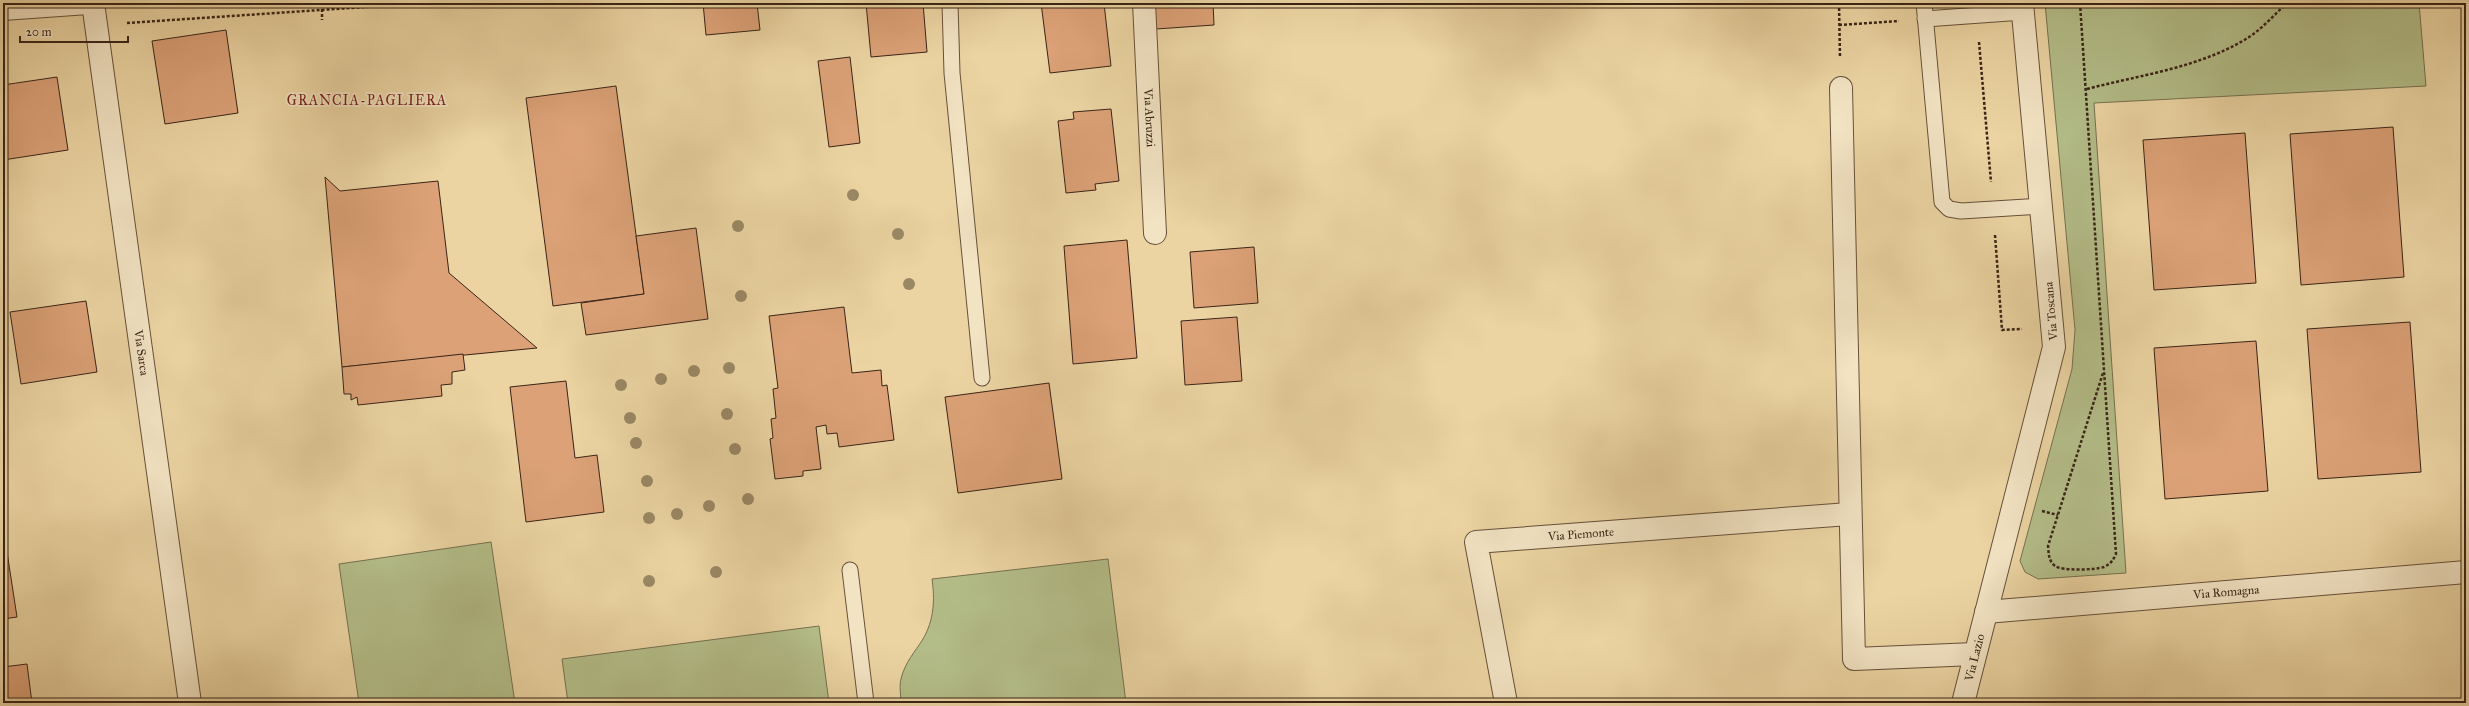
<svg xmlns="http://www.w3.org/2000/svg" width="2469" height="706" font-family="'IM FELL Great Primer',serif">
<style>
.green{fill:#b3bd88;stroke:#767050}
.building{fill:#dca177;stroke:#392417}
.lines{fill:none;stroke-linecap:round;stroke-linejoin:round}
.lane-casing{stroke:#66503a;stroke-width:17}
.street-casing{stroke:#66503a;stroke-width:24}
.path{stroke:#392417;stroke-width:2.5;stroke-dasharray:3 2;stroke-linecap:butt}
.lane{stroke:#f2e3c3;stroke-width:15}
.street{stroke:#f2e3c3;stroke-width:22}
.tree{fill:#9a8865}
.labels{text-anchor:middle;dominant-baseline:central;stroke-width:3.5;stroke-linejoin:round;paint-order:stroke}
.street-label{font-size:12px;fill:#392417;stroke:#f2e3c3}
.quarter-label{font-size:14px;letter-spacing:1px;fill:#7a1f14;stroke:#f2e3c3}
</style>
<rect width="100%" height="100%" fill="#ebd4a2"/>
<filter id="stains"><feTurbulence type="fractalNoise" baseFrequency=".005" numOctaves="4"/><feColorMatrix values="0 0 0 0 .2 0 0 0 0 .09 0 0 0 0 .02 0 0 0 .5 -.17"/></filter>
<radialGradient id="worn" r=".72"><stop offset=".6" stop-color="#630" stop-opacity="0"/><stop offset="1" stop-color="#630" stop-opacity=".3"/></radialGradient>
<g class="green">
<path d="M2045 3H2419L2426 86 2094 103 2126 573 2038 579 2025 572 2020 561 2072 369 2075 330Z"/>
<path d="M491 542 515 703H359L339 564Z"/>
<path d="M1108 559 1126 703H901C901 695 899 686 901 679 905 662 915 652 923 639 934 620 935 600 932 579Z"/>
<path d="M819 626 829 703H568L562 659Z"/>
</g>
<g class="building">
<path d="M703 3H757L760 30 706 35Z"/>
<path d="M866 3H923L927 52 871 57Z"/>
<path d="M1041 3H1104L1111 66 1050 73Z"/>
<path d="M1154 3H1213L1214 25 1156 29Z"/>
<path d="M226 30 238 113 165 124 152 41Z"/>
<path d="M850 57 860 143 829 147 818 61Z"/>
<path d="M57 77 68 150 3 160V85Z"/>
<path d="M616 86 644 294 553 306 526 98Z"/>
<path d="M1111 109 1119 181 1095 184 1096 190 1066 193 1058 121 1074 119 1073 112Z"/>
<path d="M2393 127 2404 277 2301 285 2290 134Z"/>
<path d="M2245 133 2256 283 2154 290 2143 140Z"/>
<path d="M325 177 340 191 438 181 449 273 537 348 342 367Z"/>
<path d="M696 228 708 319 586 335 581 303 644 294 636 236Z"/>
<path d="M1127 240 1137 358 1073 364 1064 246Z"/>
<path d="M1254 247 1258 303 1194 308 1190 252Z"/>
<path d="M86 301 97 372 21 384 10 312Z"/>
<path d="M844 307 852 373 881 370 882 386 887 385 894 440 839 447 837 433 827 434 826 425 816 427 821 469 803 471V476L775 479 770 439 773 438 771 419 776 418 773 389 778 388 769 316Z"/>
<path d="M1237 317 1242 381 1185 385 1181 321Z"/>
<path d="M2410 322 2421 472 2318 479 2307 329Z"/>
<path d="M2256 341 2268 491 2165 499 2154 348Z"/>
<path d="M463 354 465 370 452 372V384L441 385 442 396 358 405 357 397 351 400V394H344L342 367Z"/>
<path d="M566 381 575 458 597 455 604 512 526 522 510 387Z"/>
<path d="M1049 383 1062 479 958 493 945 397Z"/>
<path d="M3 526 17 617 3 619Z"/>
<path d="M27 664 32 703H3V667Z"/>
</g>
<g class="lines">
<defs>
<g id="lane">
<path d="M950 3 952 73 982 378"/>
<path d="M1924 3 1942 202 1949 209 1961 211 2042 206"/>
<path d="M1925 19 2023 12"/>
<path d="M850 570 866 703"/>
</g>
<g id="street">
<path id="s1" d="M93 3 190 703"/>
<path id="s2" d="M1144 3 1155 233"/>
<path d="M3 9 88 3"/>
<path d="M1841 88 1854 659 1975 654"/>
<path id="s3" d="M1986 612 2466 572"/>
<path id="s4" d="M1506 703 1476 542 1849 514"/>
<path id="s5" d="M1963 703 2054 347 2022 3"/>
</g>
</defs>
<use href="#lane" class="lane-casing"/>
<use href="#street" class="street-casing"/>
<g class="path">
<path d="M1839 3 1840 58"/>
<path d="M2080 3 2116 554C2113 560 2111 564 2104 567 2095 570 2062 571 2055 566 2048 560 2049 554 2048 546L2103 373"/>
<path d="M322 9V20"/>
<path d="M127 23 425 3"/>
<path d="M1839 25 1899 21"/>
<path d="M1979 42 1991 182"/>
<path d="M2087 89C2140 75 2198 68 2246 39 2261 30 2274 15 2287 3"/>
<path d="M1995 235 2002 330 2022 329"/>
<path d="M2042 511 2058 515"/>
</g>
<use href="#lane" class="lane"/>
<use href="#street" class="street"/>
</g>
<g class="tree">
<circle cx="853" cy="195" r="6"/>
<circle cx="738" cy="226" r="6"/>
<circle cx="898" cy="234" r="6"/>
<circle cx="909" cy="284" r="6"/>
<circle cx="741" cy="296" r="6"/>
<circle cx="729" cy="368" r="6"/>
<circle cx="694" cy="371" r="6"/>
<circle cx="661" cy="379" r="6"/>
<circle cx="621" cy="385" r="6"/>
<circle cx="727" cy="414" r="6"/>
<circle cx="630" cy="418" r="6"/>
<circle cx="636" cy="443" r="6"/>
<circle cx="735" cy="449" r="6"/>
<circle cx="647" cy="481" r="6"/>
<circle cx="748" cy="499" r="6"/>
<circle cx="709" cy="506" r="6"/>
<circle cx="677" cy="514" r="6"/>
<circle cx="649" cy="518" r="6"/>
<circle cx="716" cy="572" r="6"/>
<circle cx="649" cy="581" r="6"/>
</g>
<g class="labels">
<g class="street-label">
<text stroke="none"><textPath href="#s2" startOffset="115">Via Abruzzi</textPath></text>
<text transform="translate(2051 311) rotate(-95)">Via Toscana</text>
<text stroke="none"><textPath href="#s1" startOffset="353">Via Sarca</textPath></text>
<text stroke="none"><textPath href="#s4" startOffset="269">Via Piemonte</textPath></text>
<text stroke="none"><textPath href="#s3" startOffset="241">Via Romagna</textPath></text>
<text stroke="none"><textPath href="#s5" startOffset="47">Via Lazio</textPath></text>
</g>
<g class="quarter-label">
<text x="367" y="100">GRANCIA-PAGLIERA</text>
</g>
</g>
<rect width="2469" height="706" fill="none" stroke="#ebd4a2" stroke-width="16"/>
<rect x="4" y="4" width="2461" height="698" fill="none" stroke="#392417" stroke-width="2"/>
<rect x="8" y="8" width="2453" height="690" fill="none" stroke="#392417"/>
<path d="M20 36v6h108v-6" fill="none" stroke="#392417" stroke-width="2"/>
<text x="26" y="36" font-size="12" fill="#392417" stroke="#f2e3c3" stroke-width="3" paint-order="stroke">20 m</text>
<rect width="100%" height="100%" filter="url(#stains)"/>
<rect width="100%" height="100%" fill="url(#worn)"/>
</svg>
